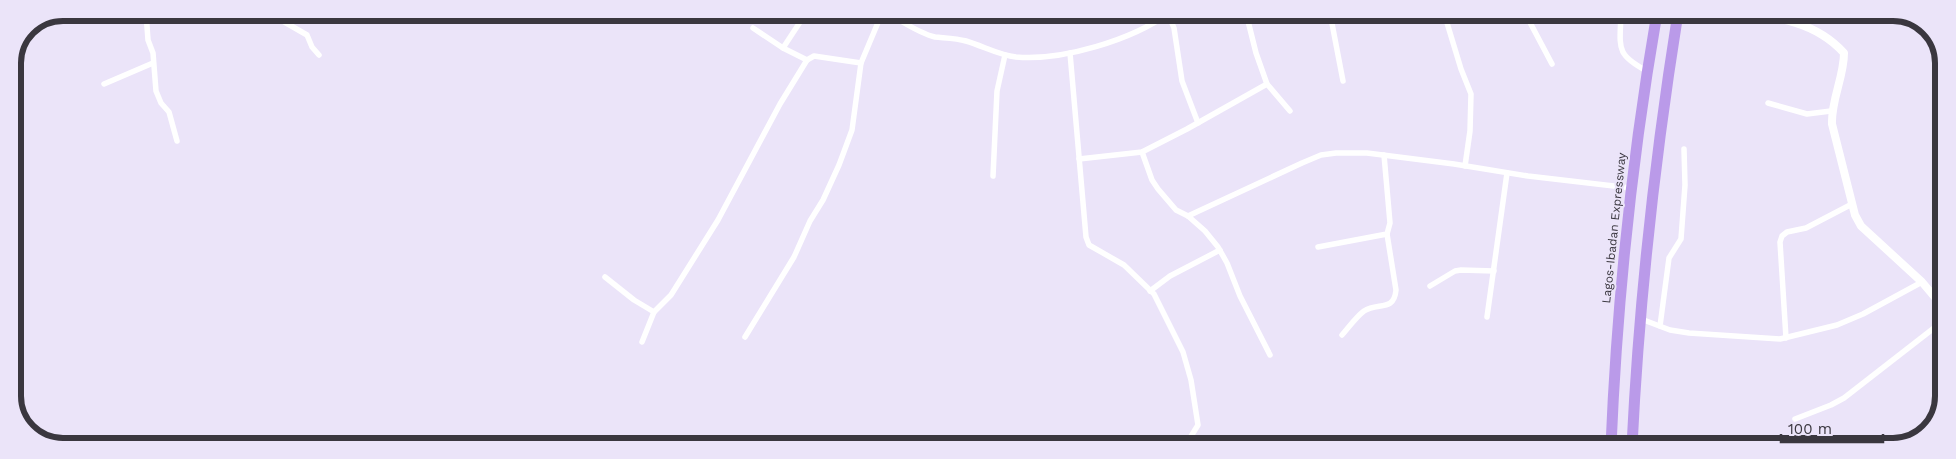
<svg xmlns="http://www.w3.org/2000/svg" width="1956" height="459" font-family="'Work Sans',sans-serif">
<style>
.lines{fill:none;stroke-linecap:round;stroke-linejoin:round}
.minor{stroke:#fff;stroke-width:5.5}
.tertiary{stroke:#fff;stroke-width:8}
.motorway{stroke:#ba9ae9;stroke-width:11}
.labels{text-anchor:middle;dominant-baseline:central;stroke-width:4;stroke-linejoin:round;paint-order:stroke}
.street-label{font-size:12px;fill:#3a373f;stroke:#ebe4f9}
.rim{fill:none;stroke:#3a373f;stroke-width:6}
</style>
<rect width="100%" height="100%" fill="#ebe4f9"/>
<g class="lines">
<g class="minor">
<path d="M146 13 148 40 153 53 156 91 161 103 169 112 177 141"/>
<path d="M274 13V16L307 35 312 47 319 55"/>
<path d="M887 13C902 21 918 33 935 37 945 38 956 38 966 41 983 46 999 55 1016 57 1062 61 1132 40 1169 13"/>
<path d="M1165 13 1171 21 1174 28 1182 81 1198 123"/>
<path d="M1246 13 1256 53 1267 84 1290 111"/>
<path d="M1330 13 1343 81"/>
<path d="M1444 13 1461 69 1471 94 1470 131 1465 166"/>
<path d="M1525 13 1552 64"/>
<path d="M1621 13C1620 48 1615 54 1647 71"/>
<path d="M753 28 783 48 807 60"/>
<path d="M783 48 806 13"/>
<path d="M1070 53 1086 237 1089 245 1124 265 1154 294 1183 352 1191 380 1198 425 1185 446"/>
<path d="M104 84 153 63"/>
<path d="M1768 103 1807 114 1831 111"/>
<path d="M1142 152 1152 180 1158 189 1176 210 1188 216 1205 231 1218 247 1227 263 1240 296 1270 355"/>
<path d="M1079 159 1142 152 1187 129 1267 84"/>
<path d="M993 176 997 91 1005 55"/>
<path d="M1188 216 1302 163 1321 155 1336 153H1367L1454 164 1528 176 1631 188"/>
<path d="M1318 247 1387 234 1390 223 1384 155"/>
<path d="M605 277 634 300 654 312"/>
<path d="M1430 286 1455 271 1461 270 1494 271"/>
<path d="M1150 291 1170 276 1220 250"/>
<path d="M1487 317 1507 173"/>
<path d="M1641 319 1670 330 1689 333 1780 339 1837 325 1863 314 1922 282"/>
<path d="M1660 326 1669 258 1681 239 1685 185 1684 149"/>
<path d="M1342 335C1349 327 1356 317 1364 311 1378 302 1394 312 1396 290L1387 234"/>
<path d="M745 337 794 257 810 221 823 200 839 165 852 130 861 63 882 13"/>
<path d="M1786 338 1780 242 1782 236 1787 232 1806 228 1852 204"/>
<path d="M642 342 654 312 671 295 718 220 780 104 807 60 814 56 861 63"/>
<path d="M1795 419 1831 405 1844 398 1943 321"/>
</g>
<path class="tertiary" d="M1739 13C1778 17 1816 22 1844 53 1844 77 1831 100 1832 124L1855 215 1861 226 1922 282 1943 307"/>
<g class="motorway">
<path d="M1611 446C1617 301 1632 157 1657 13"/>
<path d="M1632 446C1639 301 1655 157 1678 13"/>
</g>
</g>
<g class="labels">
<g class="street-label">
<text transform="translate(1614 228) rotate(-84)">Lagos-Ibadan Expressway</text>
</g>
</g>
<path d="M0 0H1956V459H0ZM63 21H1893A42 42 0 0 1 1935 63V396A42 42 0 0 1 1893 438H63A42 42 0 0 1 21 396V63A42 42 0 0 1 63 21Z" fill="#ebe4f9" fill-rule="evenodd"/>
<path class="rim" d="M63 21H1893A42 42 0 0 1 1935 63V396A42 42 0 0 1 1893 438H63A42 42 0 0 1 21 396V63A42 42 0 0 1 63 21Z"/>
<path d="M1781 434v8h102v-8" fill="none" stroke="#3a373f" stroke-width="2.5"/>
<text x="1788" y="434" font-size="15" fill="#3a373f" stroke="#ebe4f9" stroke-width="4" paint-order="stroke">100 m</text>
</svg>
